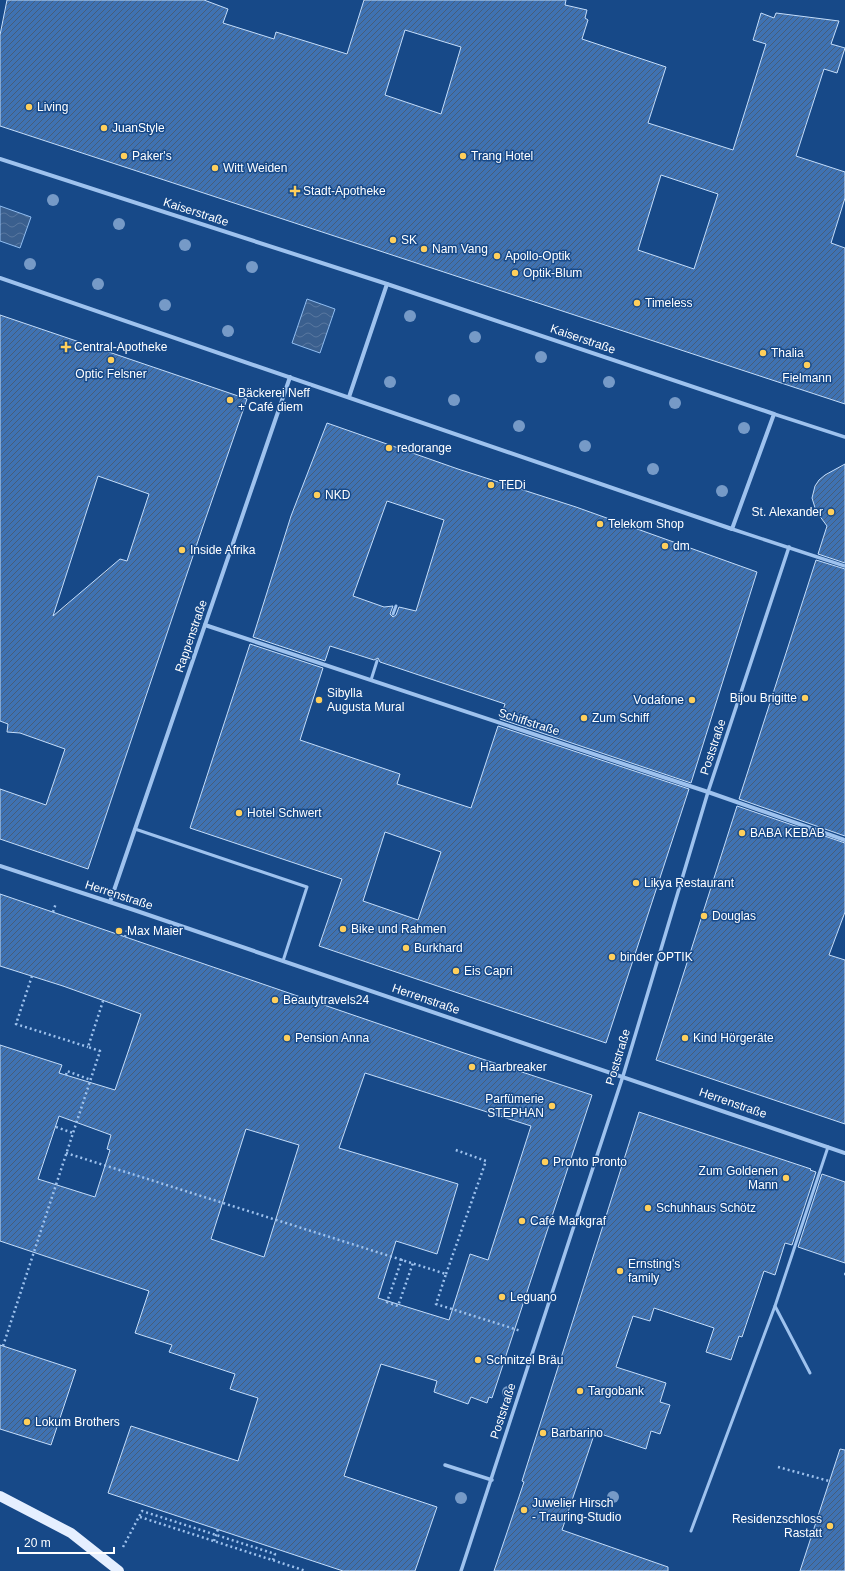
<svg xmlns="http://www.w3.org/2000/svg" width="845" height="1571" font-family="Arial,sans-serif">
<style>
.water{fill:url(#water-waves);stroke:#90bdf1}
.building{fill:url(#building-hatch);stroke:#c4ddfa;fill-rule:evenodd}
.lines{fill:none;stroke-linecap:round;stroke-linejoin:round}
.path{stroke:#9ec2ee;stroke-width:2.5;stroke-dasharray:2 3;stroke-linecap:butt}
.service{stroke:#9ec2ee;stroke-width:3}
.pedestrian{stroke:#9ec2ee;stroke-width:3.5}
.minor{stroke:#9ec2ee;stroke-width:4}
.primary{stroke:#e5efff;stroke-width:10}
.tree{fill:#769ac7}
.poi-dot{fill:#ffcf5b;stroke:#174988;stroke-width:1.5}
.labels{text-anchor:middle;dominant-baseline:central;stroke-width:3;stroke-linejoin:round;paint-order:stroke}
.poi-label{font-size:12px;fill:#fff;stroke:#174988;text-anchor:start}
.street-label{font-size:12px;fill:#fff;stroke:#174988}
</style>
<defs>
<pattern id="water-waves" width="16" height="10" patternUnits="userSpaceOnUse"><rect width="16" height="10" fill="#3a5f8e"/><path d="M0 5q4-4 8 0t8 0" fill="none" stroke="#58779f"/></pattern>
<pattern id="building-hatch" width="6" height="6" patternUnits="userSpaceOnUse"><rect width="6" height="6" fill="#3f72b2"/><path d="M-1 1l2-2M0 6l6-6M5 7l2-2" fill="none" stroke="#465d7a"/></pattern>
</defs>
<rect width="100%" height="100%" fill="#174988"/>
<g class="water">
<path d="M0 206 31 217 20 248 0 241Z"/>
<path d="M307 299 335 309 320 353 292 343Z"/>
</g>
<g class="building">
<path d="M7 0H204L228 9 223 23 274 39 276 32 347 54 364 0H566L565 5 587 10 585 18 588 20 582 39 666 67 648 123 733 150 766 44 753 40 761 13 774 18 776 13 839 21 831 44 845 48 837 73 824 69 796 156 845 172V198L831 243 845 248V404L0 126V35ZM405 30 461 47 441 114 385 95ZM661 175 718 194 694 269 638 250Z"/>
<path d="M0 315 247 399 202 529 88 869 0 839V789L46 805 65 749 20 733 7 732 8 724 0 721ZM98 476 149 494 127 561 120 559 53 616Z"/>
<path d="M327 423 458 469 576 507 757 572 691 783 500 719 505 704 395 667 380 662 378 658 374 660 330 646 325 661 253 637 291 516ZM387 501 444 520 416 611 399 607 396 615 393 617 390 614 393 606 384 607 353 596Z"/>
<path d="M845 464V563L818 554 827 526 816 511 812 498 815 486 819 480 825 475Z"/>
<path d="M816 560 845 569V836L739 799Z"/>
<path d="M250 644 323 668 300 740 400 774 397 784 471 808 498 726 689 789 606 1043 319 946 342 879 190 828ZM385 832 441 852 418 920 363 901Z"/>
<path d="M737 806 845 843V912L829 955 845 960V1124L656 1060Z"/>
<path d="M0 894 464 1053 592 1095 492 1398 489 1397 487 1403 471 1397 468 1404 434 1392 437 1381 381 1364 344 1476 437 1507 415 1571H343L108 1493 131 1426 238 1461 258 1398 230 1389 235 1374 169 1352 172 1345 135 1333 149 1291 0 1241V1045L62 1065 59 1073 115 1090 141 1014 63 986 0 966ZM365 1073 531 1126 488 1260 470 1254 449 1320 378 1298 396 1241 437 1254 458 1184 339 1148ZM59 1116 111 1135 107 1149 110 1150 95 1197 38 1179ZM246 1129 299 1145 264 1257 211 1239Z"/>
<path d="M639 1112 811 1169 810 1170 816 1172 792 1245 785 1243 775 1275 764 1271 742 1337 739 1336 731 1360 706 1352 714 1328 654 1308 650 1321 633 1316 616 1367 666 1383 660 1402 670 1405 660 1434 651 1431 646 1449 595 1432 562 1530 668 1567V1571H494L524 1482 522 1481Z"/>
<path d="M822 1174 845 1182V1263L798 1247Z"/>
<path d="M0 1345 76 1370 51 1445 0 1429Z"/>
<path d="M840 1449 845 1450V1571H800Z"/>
</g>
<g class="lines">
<g class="path">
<path d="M53 912 56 903"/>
<path d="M125 937 128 927"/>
<path d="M32 976 16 1024 88 1047"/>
<path d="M66 1075 67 1071 91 1080"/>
<path d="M56 1127 73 1133"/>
<path d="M66 1153 446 1274 436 1304 521 1331"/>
<path d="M402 1259 387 1302 398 1306 413 1263"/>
<path d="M446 1274 486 1161 453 1149"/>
<path d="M844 1274H845"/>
<path d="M3 1346 100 1051 88 1047 103 1001"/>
<path d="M778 1467 829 1481"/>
<path d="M140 1517 306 1571"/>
<path d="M214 1541 218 1529"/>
<path d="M123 1547 142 1511 275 1554 273 1560"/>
</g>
<g class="service">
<path d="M393 614 396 606"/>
<path d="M371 680 377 661"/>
<path d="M135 829 307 887 283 961"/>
<path d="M775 1306 810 1373"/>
<path d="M691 1531 775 1306 828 1147"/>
</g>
<g class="pedestrian">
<path d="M774 414 845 437"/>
<path d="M732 529 845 566"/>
<path d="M445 1465 492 1480"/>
<path d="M461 1571 623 1076 708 792 789 547"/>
</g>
<g class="minor">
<path d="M0 159 387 284 774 414 732 529 0 278"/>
<path d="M349 397 387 284"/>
<path d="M205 625 708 792 845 840"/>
<path d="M0 866 134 910 845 1153"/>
<path d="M110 902 290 377"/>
</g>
<path class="primary" d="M0 1496 71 1533 119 1571"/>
</g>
<g class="tree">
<circle cx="53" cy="200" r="6"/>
<circle cx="119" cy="224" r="6"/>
<circle cx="185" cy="245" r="6"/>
<circle cx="30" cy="264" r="6"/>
<circle cx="252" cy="267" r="6"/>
<circle cx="98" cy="284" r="6"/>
<circle cx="165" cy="305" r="6"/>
<circle cx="410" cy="316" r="6"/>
<circle cx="228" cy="331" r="6"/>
<circle cx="475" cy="337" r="6"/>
<circle cx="541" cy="357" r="6"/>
<circle cx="390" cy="382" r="6"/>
<circle cx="609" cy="382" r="6"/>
<circle cx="454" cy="400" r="6"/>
<circle cx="675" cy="403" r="6"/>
<circle cx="519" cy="426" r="6"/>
<circle cx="744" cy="428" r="6"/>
<circle cx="585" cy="446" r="6"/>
<circle cx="653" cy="469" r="6"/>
<circle cx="722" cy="491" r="6"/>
<circle cx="508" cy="1392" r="6"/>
<circle cx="613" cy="1497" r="6"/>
<circle cx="461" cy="1498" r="6"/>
</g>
<g class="poi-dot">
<circle cx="29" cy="107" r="4"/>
<circle cx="104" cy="128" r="4"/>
<circle cx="124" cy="156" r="4"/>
<circle cx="463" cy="156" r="4"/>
<circle cx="215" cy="168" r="4"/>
<path d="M293 185h4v4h4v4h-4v4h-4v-4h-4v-4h4z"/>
<circle cx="393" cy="240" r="4"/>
<circle cx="424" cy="249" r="4"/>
<circle cx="497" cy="256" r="4"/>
<circle cx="515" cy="273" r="4"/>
<circle cx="637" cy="303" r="4"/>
<path d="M64 341h4v4h4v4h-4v4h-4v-4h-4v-4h4z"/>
<circle cx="763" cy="353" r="4"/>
<circle cx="111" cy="360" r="4"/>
<circle cx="807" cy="365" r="4"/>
<circle cx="230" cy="400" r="4"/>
<circle cx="389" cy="448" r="4"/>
<circle cx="491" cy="485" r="4"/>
<circle cx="317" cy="495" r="4"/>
<circle cx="831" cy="512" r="4"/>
<circle cx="600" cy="524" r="4"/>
<circle cx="665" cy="546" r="4"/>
<circle cx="182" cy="550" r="4"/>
<circle cx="805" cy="698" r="4"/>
<circle cx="319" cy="700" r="4"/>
<circle cx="692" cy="700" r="4"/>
<circle cx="584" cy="718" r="4"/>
<circle cx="239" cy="813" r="4"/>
<circle cx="742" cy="833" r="4"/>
<circle cx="636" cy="883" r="4"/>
<circle cx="704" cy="916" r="4"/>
<circle cx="343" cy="929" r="4"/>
<circle cx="119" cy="931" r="4"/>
<circle cx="406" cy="948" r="4"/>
<circle cx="612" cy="957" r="4"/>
<circle cx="456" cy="971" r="4"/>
<circle cx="275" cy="1000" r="4"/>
<circle cx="287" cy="1038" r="4"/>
<circle cx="685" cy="1038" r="4"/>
<circle cx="472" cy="1067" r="4"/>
<circle cx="552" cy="1106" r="4"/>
<circle cx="545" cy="1162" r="4"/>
<circle cx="786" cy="1178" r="4"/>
<circle cx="648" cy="1208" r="4"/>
<circle cx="522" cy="1221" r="4"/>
<circle cx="620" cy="1271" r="4"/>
<circle cx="502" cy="1297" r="4"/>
<circle cx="478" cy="1360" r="4"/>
<circle cx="580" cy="1391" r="4"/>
<circle cx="27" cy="1422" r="4"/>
<circle cx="543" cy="1433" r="4"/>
<circle cx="524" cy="1510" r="4"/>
<circle cx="830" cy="1526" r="4"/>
</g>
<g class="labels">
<g class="poi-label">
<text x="37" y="107">Living</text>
<text x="112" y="128">JuanStyle</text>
<text x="132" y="156">Paker's</text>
<text x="471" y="156">Trang Hotel</text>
<text x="223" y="168">Witt Weiden</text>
<text x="303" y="191">Stadt-Apotheke</text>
<text x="401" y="240">SK</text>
<text x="432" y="249">Nam Vang</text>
<text x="505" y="256">Apollo-Optik</text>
<text x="523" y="273">Optik-Blum</text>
<text x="645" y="303">Timeless</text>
<text x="74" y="347">Central-Apotheke</text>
<text x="771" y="353">Thalia</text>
<text x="111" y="374" text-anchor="middle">Optic Felsner</text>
<text x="807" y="378" text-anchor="middle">Fielmann</text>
<text x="238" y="393">Bäckerei Neff<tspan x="238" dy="14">+ Café diem</tspan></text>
<text x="397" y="448">redorange</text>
<text x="499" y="485">TEDi</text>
<text x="325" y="495">NKD</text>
<text x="823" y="512" text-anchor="end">St. Alexander</text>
<text x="608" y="524">Telekom Shop</text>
<text x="673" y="546">dm</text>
<text x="190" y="550">Inside Afrika</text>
<text x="327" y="693">Sibylla<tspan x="327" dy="14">Augusta Mural</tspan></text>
<text x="797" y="698" text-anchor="end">Bijou Brigitte</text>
<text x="684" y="700" text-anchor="end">Vodafone</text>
<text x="592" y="718">Zum Schiff</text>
<text x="247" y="813">Hotel Schwert</text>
<text x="750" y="833">BABA KEBAB</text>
<text x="644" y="883">Likya Restaurant</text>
<text x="712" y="916">Douglas</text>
<text x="351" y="929">Bike und Rahmen</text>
<text x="127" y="931">Max Maier</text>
<text x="414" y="948">Burkhard</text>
<text x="620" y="957">binder OPTIK</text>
<text x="464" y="971">Eis Capri</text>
<text x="283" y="1000">Beautytravels24</text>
<text x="295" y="1038">Pension Anna</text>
<text x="693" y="1038">Kind Hörgeräte</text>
<text x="480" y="1067">Haarbreaker</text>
<text x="544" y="1099" text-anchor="end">Parfümerie<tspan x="544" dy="14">STEPHAN</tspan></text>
<text x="553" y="1162">Pronto Pronto</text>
<text x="778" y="1171" text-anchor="end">Zum Goldenen<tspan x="778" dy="14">Mann</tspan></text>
<text x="656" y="1208">Schuhhaus Schötz</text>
<text x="530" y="1221">Café Markgraf</text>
<text x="628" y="1264">Ernsting's<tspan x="628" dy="14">family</tspan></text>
<text x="510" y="1297">Leguano</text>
<text x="486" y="1360">Schnitzel Bräu</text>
<text x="588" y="1391">Targobank</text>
<text x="35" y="1422">Lokum Brothers</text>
<text x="551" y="1433">Barbarino</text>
<text x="532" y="1503">Juwelier Hirsch<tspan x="532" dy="14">- Trauring-Studio</tspan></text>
<text x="822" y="1519" text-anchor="end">Residenzschloss<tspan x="822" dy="14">Rastatt</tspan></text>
</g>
<g class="street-label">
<text transform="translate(196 212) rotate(18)">Kaiserstraße</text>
<text transform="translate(583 339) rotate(19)">Kaiserstraße</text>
<text transform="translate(191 636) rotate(-71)">Rappenstraße</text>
<text transform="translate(529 722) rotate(18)">Schiffstraße</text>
<text transform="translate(713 747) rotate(-72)">Poststraße</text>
<text transform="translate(119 895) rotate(18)">Herrenstraße</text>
<text transform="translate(426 999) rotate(19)">Herrenstraße</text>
<text transform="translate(618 1057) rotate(-73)">Poststraße</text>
<text transform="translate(733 1103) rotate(19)">Herrenstraße</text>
<text transform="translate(503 1411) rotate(-72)">Poststraße</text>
</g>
</g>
<path d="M18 1547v6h96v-6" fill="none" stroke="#ffffff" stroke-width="2"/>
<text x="24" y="1547" font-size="12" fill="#ffffff" stroke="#174988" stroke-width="3" paint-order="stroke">20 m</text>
</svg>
